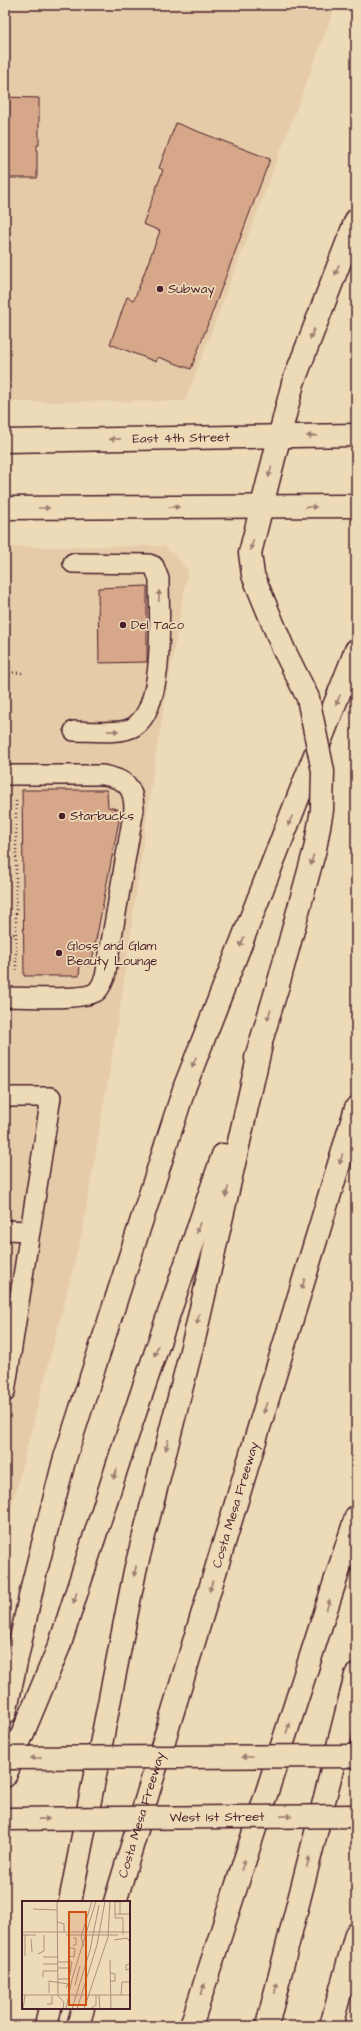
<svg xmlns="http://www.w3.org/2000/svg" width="361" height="2031" font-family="'Architects Daughter',sans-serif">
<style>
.built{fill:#e6cba9}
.building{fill:#d7a789;stroke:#4a1f2b}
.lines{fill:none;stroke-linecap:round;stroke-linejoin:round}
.service-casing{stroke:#4a1f2b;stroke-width:22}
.primary-casing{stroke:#4a1f2b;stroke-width:25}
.motorway-casing{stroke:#4a1f2b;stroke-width:25}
.path{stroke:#4a1f2b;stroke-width:2.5;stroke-dasharray:1 3;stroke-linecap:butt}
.service{stroke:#eddab7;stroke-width:19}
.primary{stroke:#eddab7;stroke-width:22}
.motorway{stroke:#eddab7;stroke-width:22}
.secondary-bridge-casing{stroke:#4a1f2b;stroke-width:25;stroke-linecap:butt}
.motorway-bridge-casing{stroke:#4a1f2b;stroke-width:25;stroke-linecap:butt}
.secondary-bridge{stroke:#eddab7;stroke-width:22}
.motorway-bridge{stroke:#eddab7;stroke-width:22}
.oneway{fill:#9c7c71}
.poi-dot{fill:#4a1f2b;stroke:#eddab7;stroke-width:1.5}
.labels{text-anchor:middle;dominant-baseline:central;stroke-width:3.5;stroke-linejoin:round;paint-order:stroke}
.poi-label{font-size:13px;fill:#4a1f2b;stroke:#eddab7;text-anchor:start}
.street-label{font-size:13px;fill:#4a1f2b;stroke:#eddab7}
.inset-road{fill:none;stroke:#ac8f7f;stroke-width:1}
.view{fill:#d05011;fill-opacity:0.15;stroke:#d05011;stroke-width:2}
.inset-edge{fill:none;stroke:#4a1f2b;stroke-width:2}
</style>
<rect width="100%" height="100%" fill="#eddab7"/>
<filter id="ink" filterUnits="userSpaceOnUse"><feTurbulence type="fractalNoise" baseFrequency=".025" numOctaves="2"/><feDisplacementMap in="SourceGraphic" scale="8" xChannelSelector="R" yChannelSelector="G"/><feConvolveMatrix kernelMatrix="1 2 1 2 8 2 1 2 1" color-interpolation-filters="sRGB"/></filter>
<g filter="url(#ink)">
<g class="built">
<path d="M5 5H336L185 401 5 402Z"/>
<path d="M165 546 188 570 155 759 119 1015 82 1233 5 1533V547Z"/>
</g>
<g class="building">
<path d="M5 97 39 98V145H37V178H5Z"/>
<path d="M176 123 270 159 191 369 158 357 156 362 110 344 127 297 134 300 160 231 143 224 163 170 159 168Z"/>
<path d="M147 586V662L99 663 98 588Z"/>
<path d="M22 790H107L108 807 121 810 91 966 80 965 79 976H24Z"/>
</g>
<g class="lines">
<defs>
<g id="service">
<path d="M73 563 149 564 154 566 159 579C159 614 166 704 135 726 123 735 89 731 74 731"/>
<path d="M5 775H103C125 779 134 786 134 809L105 977C103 982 101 987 97 991 87 1001 22 997 5 997"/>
<path d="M5 1097H51L5 1392"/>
<path d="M5 1230 30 1231"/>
</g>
<g id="primary">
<path id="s1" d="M5 441 356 435"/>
<path d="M5 508 356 506"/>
</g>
<g id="motorway">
<path d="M283 648 253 575 250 553 293 383 356 220"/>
<path d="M256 1058 278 985"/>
<path d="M5 1713 33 1583 64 1461 185 1086 356 650"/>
<path d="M5 1776 60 1644 123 1448 223 1155"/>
<path d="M70 1902 135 1571 195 1335 261 1045"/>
<path id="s2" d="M115 1902 356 1108"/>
<path d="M46 2026 50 2008"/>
<path d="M78 2026 83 2008"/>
<path d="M191 2026 356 1517"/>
<path d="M267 2026 356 1675"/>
<path d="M331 2026 356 1934"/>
</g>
</defs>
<use href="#service" class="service-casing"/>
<use href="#primary" class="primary-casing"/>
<use href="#motorway" class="motorway-casing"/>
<g class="path">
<path d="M5 672 22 673"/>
<path d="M16 801V972"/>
<path d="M5 934H16"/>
</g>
<use href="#service" class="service"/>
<use href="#primary" class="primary"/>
<use href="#motorway" class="motorway"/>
<defs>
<g id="secondary-bridge">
<path d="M5 1758 356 1756"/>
<path id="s3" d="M5 1819 356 1816"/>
</g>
<path id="motorway-bridge" d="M278 985 315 849 322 810 323 771 308 698 283 648"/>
</defs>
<use href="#secondary-bridge" class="secondary-bridge-casing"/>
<use href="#motorway-bridge" class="motorway-bridge-casing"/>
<use href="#secondary-bridge" class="secondary-bridge"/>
<use href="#motorway-bridge" class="motorway-bridge"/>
</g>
<defs><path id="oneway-solid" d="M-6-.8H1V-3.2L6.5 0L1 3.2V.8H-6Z"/></defs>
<g class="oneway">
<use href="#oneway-solid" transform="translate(337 270) rotate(111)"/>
<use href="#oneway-solid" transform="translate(312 334) rotate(111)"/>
<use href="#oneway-solid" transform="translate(312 436) rotate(179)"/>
<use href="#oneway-solid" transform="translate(115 439) rotate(179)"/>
<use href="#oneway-solid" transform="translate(270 472) rotate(105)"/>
<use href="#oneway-solid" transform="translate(174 507)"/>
<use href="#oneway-solid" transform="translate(311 507)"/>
<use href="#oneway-solid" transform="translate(44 508)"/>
<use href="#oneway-solid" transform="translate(252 545) rotate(104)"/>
<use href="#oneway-solid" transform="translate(159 596) rotate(-90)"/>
<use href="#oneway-solid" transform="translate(338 700) rotate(112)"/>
<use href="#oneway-solid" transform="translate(113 731) rotate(-1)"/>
<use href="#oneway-solid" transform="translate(290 821) rotate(112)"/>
<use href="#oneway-solid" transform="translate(312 860) rotate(105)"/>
<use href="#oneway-solid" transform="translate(242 942) rotate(112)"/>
<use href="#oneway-solid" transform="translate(269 1015) rotate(106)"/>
<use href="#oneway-solid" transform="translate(194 1062) rotate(112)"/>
<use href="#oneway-solid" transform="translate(341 1159) rotate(107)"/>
<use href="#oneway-solid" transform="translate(227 1192) rotate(103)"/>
<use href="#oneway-solid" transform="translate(198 1228) rotate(109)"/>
<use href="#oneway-solid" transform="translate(303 1284) rotate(107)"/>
<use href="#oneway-solid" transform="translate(198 1319) rotate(103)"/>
<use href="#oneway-solid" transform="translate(156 1351) rotate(109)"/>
<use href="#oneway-solid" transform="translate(265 1408) rotate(107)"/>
<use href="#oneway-solid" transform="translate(167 1445) rotate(104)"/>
<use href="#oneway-solid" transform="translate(115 1474) rotate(108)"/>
<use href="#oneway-solid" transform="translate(135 1571) rotate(102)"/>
<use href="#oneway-solid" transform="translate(211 1586) rotate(107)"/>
<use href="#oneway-solid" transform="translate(75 1598) rotate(108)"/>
<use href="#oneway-solid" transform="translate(328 1605) rotate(-72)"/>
<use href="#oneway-solid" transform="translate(288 1728) rotate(-72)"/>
<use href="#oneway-solid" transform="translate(247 1757) rotate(180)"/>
<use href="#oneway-solid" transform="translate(36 1758) rotate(180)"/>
<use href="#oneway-solid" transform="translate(286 1816) rotate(-1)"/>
<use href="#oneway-solid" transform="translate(44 1819) rotate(-1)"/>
<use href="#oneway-solid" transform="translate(308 1862) rotate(-76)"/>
<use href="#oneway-solid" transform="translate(243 1865) rotate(-72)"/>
<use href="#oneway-solid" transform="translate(276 1988) rotate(-76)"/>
<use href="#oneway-solid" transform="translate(203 1989) rotate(-72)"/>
</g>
</g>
<g class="poi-dot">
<circle cx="160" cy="289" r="4"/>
<circle cx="123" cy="625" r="4"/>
<circle cx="62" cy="816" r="4"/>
<circle cx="59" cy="953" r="4"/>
</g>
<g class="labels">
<g class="poi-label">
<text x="168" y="289">Subway</text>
<text x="131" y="625">Del Taco</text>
<text x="70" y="816">Starbucks</text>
<text x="67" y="946">Gloss and Glam<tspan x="67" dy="15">Beauty Lounge</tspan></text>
</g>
<g class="street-label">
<text stroke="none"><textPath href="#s1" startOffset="176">East 4th Street</textPath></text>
<text stroke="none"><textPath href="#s2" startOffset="415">Costa Mesa Freeway</textPath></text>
<text stroke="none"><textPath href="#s2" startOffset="91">Costa Mesa Freeway</textPath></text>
<text stroke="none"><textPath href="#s3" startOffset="212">West 1st Street</textPath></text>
</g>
</g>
<g transform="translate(22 1901)">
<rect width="108" height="108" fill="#eddab7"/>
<path class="inset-road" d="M35 0 36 95M11 8 35 9M93 13H108M98 13V0M35 21 42 23V31M0 31H108M0 34H14M3 34V55M44 34H96M101 34V17H93V1L108 0M51 37H54V44H51M9 38 10 51M92 39 105 37 107 40M62 45 59 36 70 0M16 53 22 50V34M46 55 52 56 53 48 46 46M21 56H36M88 59 89 108M36 61H50L47 78H36M21 63H36M108 63 104 64V69L108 68M36 67H49M89 72 93 73V80H89M21 76V70H36M53 84 58 65M27 92V80L46 83 44 87M0 94H108M77 94 78 108H86M99 94 100 81H108M36 95 42 101 41 108M25 103H30V95M1 108 3 94M44 108 50 78 74 0M50 108 68 49 77 4M55 108 75 44 83 0M62 108 86 36 88 0M68 108 74 104V94"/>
<path class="view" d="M47 11H64V104H47Z"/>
<rect width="108" height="108" class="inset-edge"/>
</g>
<rect width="361" height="2031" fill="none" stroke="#eddab7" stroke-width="20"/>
<rect x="10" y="10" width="341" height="2011" fill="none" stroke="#4a1f2b" stroke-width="1.5" filter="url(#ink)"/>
</svg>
